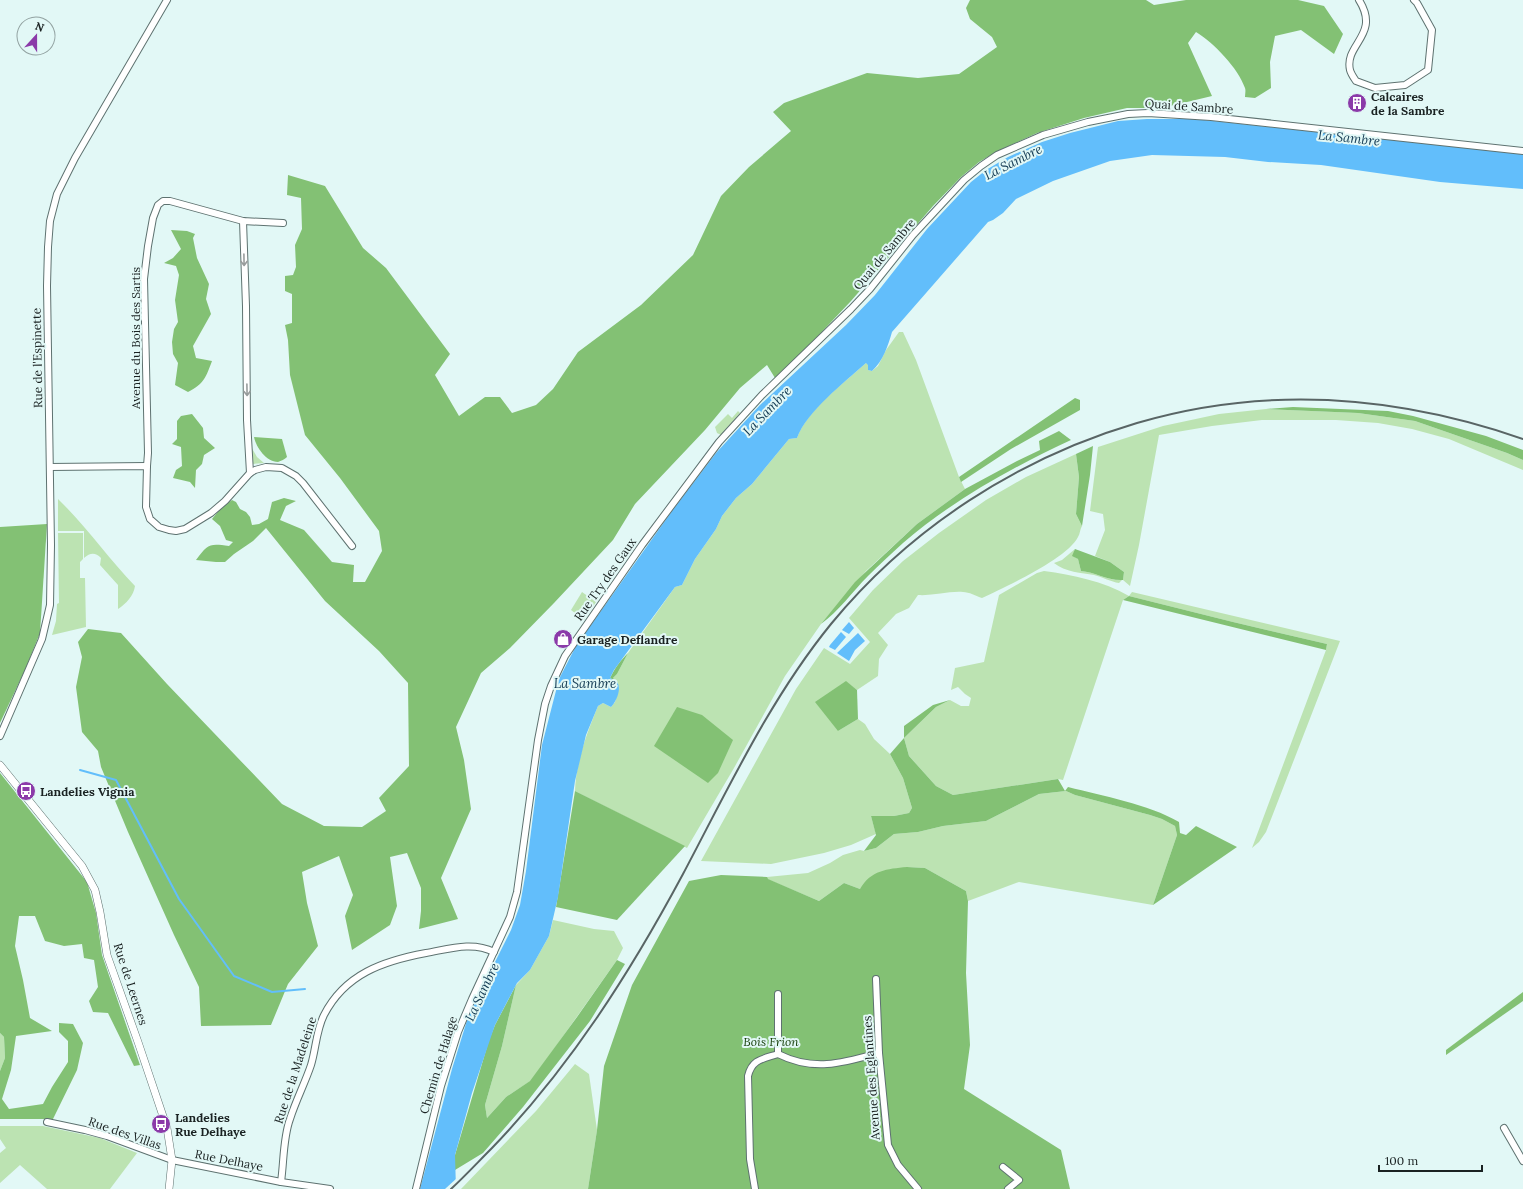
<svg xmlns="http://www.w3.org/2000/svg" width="1523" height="1189" font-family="Lora,serif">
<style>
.green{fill:#bce3b2}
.forest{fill:#83c174}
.water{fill:#62befb}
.pier{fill:#e2f8f6}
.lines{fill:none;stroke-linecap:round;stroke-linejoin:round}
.stream{stroke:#62befb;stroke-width:2}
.minor-casing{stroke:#5e7270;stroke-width:8}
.tertiary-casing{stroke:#5e7270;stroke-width:8}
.minor{stroke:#fff;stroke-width:6}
.tertiary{stroke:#fff;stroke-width:7}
.rail{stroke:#596565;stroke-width:2}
.oneway{stroke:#989c9c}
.labels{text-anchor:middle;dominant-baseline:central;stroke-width:4;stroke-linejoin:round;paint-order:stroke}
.poi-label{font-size:12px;font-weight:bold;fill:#1a2222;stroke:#e2f8f6;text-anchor:start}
.street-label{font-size:12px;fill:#1a2222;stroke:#e2f8f6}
.park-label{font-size:12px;font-style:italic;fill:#18400b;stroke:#e2f8f6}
.water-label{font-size:13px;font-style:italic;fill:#123952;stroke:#e2f8f6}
</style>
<rect width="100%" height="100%" fill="#e2f8f6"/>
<g class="green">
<path d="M899 332H903L916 360 959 477 965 489 917 524 866 571 821 624 785 676 734 768 687 848 575 791C576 761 587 733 598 706L603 703 611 707 615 702 619 687 613 678 617 674 628 653 675 587 682 585 695 559 716 529 722 516 736 498 752 484 789 439 797 438C807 410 844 383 866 363L869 364 868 370 872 371 878 366 886 350Z"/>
<path d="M1266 409 1358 413 1415 421 1507 453 1523 460V470L1449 439 1412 429 1378 423 1336 420H1262L1212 426 1159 435 1139 545 1130 586 1123 580 1124 572 1110 562 1095 556 1105 530 1103 514 1090 511 1098 447 1163 426 1219 414Z"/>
<path d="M738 411 740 413 721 435 717 433 715 427 728 414 732 418Z"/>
<path d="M250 445 257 457 264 463 252 464Z"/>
<path d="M1076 454 1079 477 1076 514 1082 526C1080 529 1080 534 1078 537 1067 559 1005 587 982 598 976 596 969 592 963 592 948 591 933 596 918 595L909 608 896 614 878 633 888 645 879 659 878 676 857 690 846 682 838 731 858 719 865 724 874 739 890 754 903 778 912 808 909 813 894 816H871L876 834 851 845 824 853 771 864 701 861 796 689 824 648 850 664 870 642 849 618 873 590 903 561 939 533 986 500 1026 477Z"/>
<path d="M58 499C86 526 108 558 135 586 134 595 126 604 118 609V585L100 565 101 558C95 552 90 553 84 558V531H58Z"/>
<path d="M58 533H83V559L80 562V578H85L86 627 52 635 56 621 57 604 59 603Z"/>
<path d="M1075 549 1073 556 1078 559 1081 571C1095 572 1108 581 1122 580L1119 583C1111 582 1103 577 1094 575 1082 573 1065 572 1054 563L1062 560Z"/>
<path d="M1044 571C1073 575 1103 581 1129 596L1132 592 1340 641 1266 832 1259 842 1252 848 1326 650 1327 644 1233 622 1129 596 1123 600 1063 780 1058 779 953 795 936 786 909 756 904 738 936 707 950 700 961 706H969L971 698 965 694 958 687 951 690 955 668 984 662 999 595 1037 573Z"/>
<path d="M582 592 596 602 584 620 571 610Z"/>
<path d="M1066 791 1075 795 1150 815 1162 819 1175 826 1177 835 1153 905 1019 882 968 901 966 891 925 868 907 867 860 889 844 883 819 901 767 879V877L808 873 830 863 843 855 860 850 864 851 876 848 894 834 918 832 943 826 986 821 1039 794Z"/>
<path d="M553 920 594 929 614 931 623 948 617 960 532 1080 506 1097 487 1118 485 1105 502 1046 516 985 530 970 549 936Z"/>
<path d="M0 1033 4 1037 5 1058 0 1071Z"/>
<path d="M575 1064 589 1074 597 1130 588 1189H461L536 1111Z"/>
<path d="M0 1126H43L100 1138 137 1153 110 1189H47L20 1165 0 1183V1153L6 1148 0 1139Z"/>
</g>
<g class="forest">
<path d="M970 0H1146L1154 5 1186 0H1298L1324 6 1343 34 1334 54 1301 30 1275 36 1270 62 1271 88 1255 98 1245 97C1245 94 1246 91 1245 88 1238 68 1214 43 1196 32L1188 43 1212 96 1162 108H1127L1084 118 1037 133 996 152 979 162 961 177 933 206 851 301 799 356 775 378 767 365 740 388 705 430 635 504 613 540 554 603 510 648 481 673 456 727 464 760 471 809 441 878 458 919 419 929 421 911V888L407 853 390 857 397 906 390 925 352 950 345 916 353 895 339 856 302 872 307 903 318 946 288 984 271 1025 201 1026 199 987 174 935 128 832 101 767 98 751 82 732 76 687 82 657 78 642 88 629 121 633 167 684 282 804 324 826 362 827 386 811 379 798 409 766 408 683 379 651 325 601 266 528 253 541 234 554 225 562H216L196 560C208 544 209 543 229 546L233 542 226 540 220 526 212 519 221 508 232 500 236 502 240 509 246 512 250 517 252 525 259 524 268 519 272 502 284 498 296 501 286 506 280 520 304 530 332 562 354 565 353 582H365L382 551 379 531 340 478 305 435 290 375 288 340 285 325 292 323V294L285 291V276L293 275 296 267 295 245 302 229 301 198 287 195 288 175 325 186 363 248 386 268 450 354 435 375 459 416 485 397H500L512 413 536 405 553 389 578 352 641 305 693 255 721 196 749 167 791 131 773 112 784 103 867 73 918 78 959 74 997 47 992 37 970 19 966 8Z"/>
<path d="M171 230 187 231 195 234 193 238 197 258 209 284 206 299 211 314 193 346 196 358 212 361C206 377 204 384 188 392L175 385 178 363 173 354 172 342 174 329 178 322 175 300 179 275 176 266 164 263 173 258 181 249Z"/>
<path d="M1075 398 1080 400V410L1011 449 961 482 959 477Z"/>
<path d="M1293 407 1388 411 1413 416 1486 436 1523 450V460L1507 453 1415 421 1358 413 1266 409Z"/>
<path d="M192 414 203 428 204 438 215 448 204 455 202 464 196 470 195 488 190 482 173 478 176 470 182 466 181 447 172 444 177 439V421L181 416Z"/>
<path d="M1059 431 1071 440C1011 468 953 500 903 543 891 554 879 565 868 576 852 592 839 611 821 624L855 582 917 524 965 489 1017 461 1040 450 1039 441Z"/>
<path d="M254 437 282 439 287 457C285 459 281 461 278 462 266 462 256 447 254 437Z"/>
<path d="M1093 446 1090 475 1082 526 1076 514 1079 477 1076 454Z"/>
<path d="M47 524 40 633 25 670 0 723V527Z"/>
<path d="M1075 549 1110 562 1124 572 1123 580C1108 581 1095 572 1081 571L1078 559 1072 556Z"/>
<path d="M1129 596 1233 622 1327 644 1326 650 1123 600Z"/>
<path d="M628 653 617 674 613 678 616 681 610 678C615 668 620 661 628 653Z"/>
<path d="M846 681 857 690 858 719 838 731 815 702Z"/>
<path d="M950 700 936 707 904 738 909 756 936 786 953 795 1058 779 1065 791 1068 787C1103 796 1148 804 1179 822L1180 833 1186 835 1196 826 1237 847 1153 905 1177 835 1175 826 1162 819 1150 815 1075 795 1066 791 1039 794 986 821 943 826 918 832 894 834 876 848 864 851 876 835 871 816H894L909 813 912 808 903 778 890 754 904 738V726L933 705Z"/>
<path d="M677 707 702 715 733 740 718 773 708 783 654 746Z"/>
<path d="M0 773 87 882 96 913 102 955 140 1065 134 1066 108 1013 93 1012 89 1001 98 987 94 960 84 958 82 944 64 946 45 941 35 916H19L15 946 23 980 30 1018 52 1031 16 1036 11 1070 2 1099 9 1109 43 1104 52 1087 68 1062V1041L59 1032V1023L73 1024 83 1043 77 1070 53 1119H0V1071L5 1058 4 1037 0 1033Z"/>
<path d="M575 791 685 846 617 920 556 907Z"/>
<path d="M907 867 925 868 966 891 968 901 966 973 970 1045 964 1089 1061 1150 1070 1189H588L597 1130 604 1066 632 985 689 881 721 875 767 877 768 879 819 901 844 883 860 889C871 870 887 869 907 867Z"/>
<path d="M617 960 625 964 590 1021 523 1107 483 1153 455 1170V1155L489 1040 495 1025 516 985 502 1046 485 1105 487 1118 506 1097 530 1081 577 1017Z"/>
<path d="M1523 992V1001L1446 1055V1050Z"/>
</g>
<g class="water">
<path d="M1147 119H1195L1523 154V189L1440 182 1321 165 1268 162 1225 157 1152 155 1110 161 1053 181 1016 199 1003 213 993 220 988 222 892 332C888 346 883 361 872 371L868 370V365L866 363C844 383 807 411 797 438L789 439 752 484 736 498 722 516 716 529 695 559 682 585 675 587 614 670 610 678C612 679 614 680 616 681 623 687 616 702 611 707L603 703 598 706 586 735 575 781 558 897 549 936 530 970 517 983 495 1025 472 1093 455 1155 456 1189H420L452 1069 469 1014 511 930 520 905 526 871 542 745 559 679 576 646 672 511 716 453 760 405 846 325 875 295 927 229 971 182 986 170 1008 157 1042 142 1070 133 1118 121Z"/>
<path d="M849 622 854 628 849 634 842 630Z"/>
<path d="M841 632 846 637 835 650 829 647 830 645Z"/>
<path d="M858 633 865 641 855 650 849 661 837 653Z"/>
</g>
<path class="pier" d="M457 1178 458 1189H445Z"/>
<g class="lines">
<path class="stream" d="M80 770 116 780 179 899 234 976 272 992 305 989"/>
<defs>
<g id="minor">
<path d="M1359 0C1381 35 1344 44 1350 70 1351 74 1354 78 1356 81L1375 88 1405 85 1428 70 1432 30 1417 3 1414 0"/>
<path d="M243 221 246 306 247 420 250 473"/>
<path d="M147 466 148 453 144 279 148 246 153 218 158 205 163 201H170L243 221 283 223"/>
<path d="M50 467 147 466 146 507 150 519 159 527 169 530 176 531 185 529 211 513 225 501 250 473 255 470 266 467 282 468 296 476 303 483 352 546"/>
<path d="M0 736 42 639 50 605 51 545 47 286 48 247 50 221 57 194 75 158 167 0"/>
<path d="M876 979 879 1053 888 1145 898 1165 918 1189"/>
<path d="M778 994V1054"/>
<path d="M778 1054C814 1072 843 1063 879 1053"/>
<path d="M47 1122 85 1130 107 1136 172 1160 281 1182 330 1189"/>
<path d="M1504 1128 1523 1161"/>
<path d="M1003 1167 1019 1180 1008 1189"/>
<path d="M281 1182C284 1161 283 1138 290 1119 296 1100 305 1083 311 1065 316 1049 316 1031 324 1015 345 974 383 961 426 953 449 949 472 941 494 952"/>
<path d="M416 1189 441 1086 458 1032 472 999 510 917 517 892 538 740 545 704 551 686 565 656 642 545 719 442 762 395 851 309 870 289 913 235 964 180 981 166 997 155 1043 135 1088 122 1128 114 1148 113 1211 117 1523 151"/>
<path d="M755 1189 750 1159 748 1076C752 1059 763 1059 778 1054"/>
</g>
<path id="tertiary" d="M0 765 82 866 95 890 100 912 107 955 138 1042 167 1128 172 1160 169 1189"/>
</defs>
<use href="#minor" class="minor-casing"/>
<use href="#tertiary" class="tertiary-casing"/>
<use href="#minor" class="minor"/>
<use href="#tertiary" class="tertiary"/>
<path class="rail" d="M451 1189C465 1176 478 1162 492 1148 570 1067 630 973 683 874 728 789 770 699 831 624 910 528 1018 458 1137 423 1267 385 1396 395 1523 439"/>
</g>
<defs><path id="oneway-shaft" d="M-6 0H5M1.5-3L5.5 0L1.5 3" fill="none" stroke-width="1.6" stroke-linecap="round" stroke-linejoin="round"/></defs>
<g class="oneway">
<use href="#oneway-shaft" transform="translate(244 260) rotate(89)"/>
<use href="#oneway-shaft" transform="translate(247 390) rotate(89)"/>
</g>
<defs>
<symbol id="building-disc" viewBox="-11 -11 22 22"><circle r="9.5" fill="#8b3aa9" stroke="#e2f8f6"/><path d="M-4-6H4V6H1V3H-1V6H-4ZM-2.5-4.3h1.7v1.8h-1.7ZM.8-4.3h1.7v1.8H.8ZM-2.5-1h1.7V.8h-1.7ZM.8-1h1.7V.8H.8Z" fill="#fff"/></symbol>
<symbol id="shop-disc" viewBox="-11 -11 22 22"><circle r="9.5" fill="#8b3aa9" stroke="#e2f8f6"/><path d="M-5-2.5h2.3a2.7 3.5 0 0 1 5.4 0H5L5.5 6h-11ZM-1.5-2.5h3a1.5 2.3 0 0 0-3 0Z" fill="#fff"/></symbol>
<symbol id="bus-disc" viewBox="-11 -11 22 22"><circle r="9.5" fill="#8b3aa9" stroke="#e2f8f6"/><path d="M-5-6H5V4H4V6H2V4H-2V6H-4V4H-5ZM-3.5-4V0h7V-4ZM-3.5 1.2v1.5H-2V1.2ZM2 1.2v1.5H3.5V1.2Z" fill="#fff"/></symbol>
</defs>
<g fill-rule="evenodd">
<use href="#building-disc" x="1346" y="92" width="22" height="22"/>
<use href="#shop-disc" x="552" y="628" width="22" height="22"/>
<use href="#bus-disc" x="15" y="780" width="22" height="22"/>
<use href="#bus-disc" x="150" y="1113" width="22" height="22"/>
</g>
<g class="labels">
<g class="poi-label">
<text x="1371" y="96">Calcaires<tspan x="1371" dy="14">de la Sambre</tspan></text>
<text x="577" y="639">Garage Deflandre</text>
<text x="40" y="791">Landelies Vignia</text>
<text x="175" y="1117">Landelies<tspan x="175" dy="14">Rue Delhaye</tspan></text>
</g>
<g class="street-label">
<text transform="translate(1189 106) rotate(4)">Quai de Sambre</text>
<text transform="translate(884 254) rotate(-50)">Quai de Sambre</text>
<text transform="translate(135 338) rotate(-90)">Avenue du Bois des Sartis</text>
<text transform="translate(37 358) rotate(-91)">Rue de l'Espinette</text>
<text transform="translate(605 579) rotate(-55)">Rue Try des Gaux</text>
<text transform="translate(131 984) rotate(72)">Rue de Leernes</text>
<text transform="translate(438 1065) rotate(-73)">Chemin de Halage</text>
<text transform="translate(295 1070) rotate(-72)">Rue de la Madeleine</text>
<text transform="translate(871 1078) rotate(-94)">Avenue des Eglantines</text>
<text transform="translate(125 1133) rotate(19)">Rue des Villas</text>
<text transform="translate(229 1160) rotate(11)">Rue Delhaye</text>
</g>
<g class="park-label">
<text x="771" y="1041">Bois Frion</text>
</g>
<g class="water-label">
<text transform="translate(1349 138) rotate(6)">La Sambre</text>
<text transform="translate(1013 162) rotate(-27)">La Sambre</text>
<text transform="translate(767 411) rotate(-46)">La Sambre</text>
<text x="585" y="683">La Sambre</text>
<text transform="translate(482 992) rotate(-65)">La Sambre</text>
</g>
</g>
<g transform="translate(36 36) rotate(21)"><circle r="19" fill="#e2f8f6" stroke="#92a2a1"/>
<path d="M0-3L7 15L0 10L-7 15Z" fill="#8b3aa9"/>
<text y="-6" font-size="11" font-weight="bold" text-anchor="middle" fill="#1a2222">N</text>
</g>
<path d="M1379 1165v6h103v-6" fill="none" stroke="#1a2222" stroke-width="2"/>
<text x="1385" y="1165" font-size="12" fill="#1a2222" stroke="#e2f8f6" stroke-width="3" paint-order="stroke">100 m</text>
</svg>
